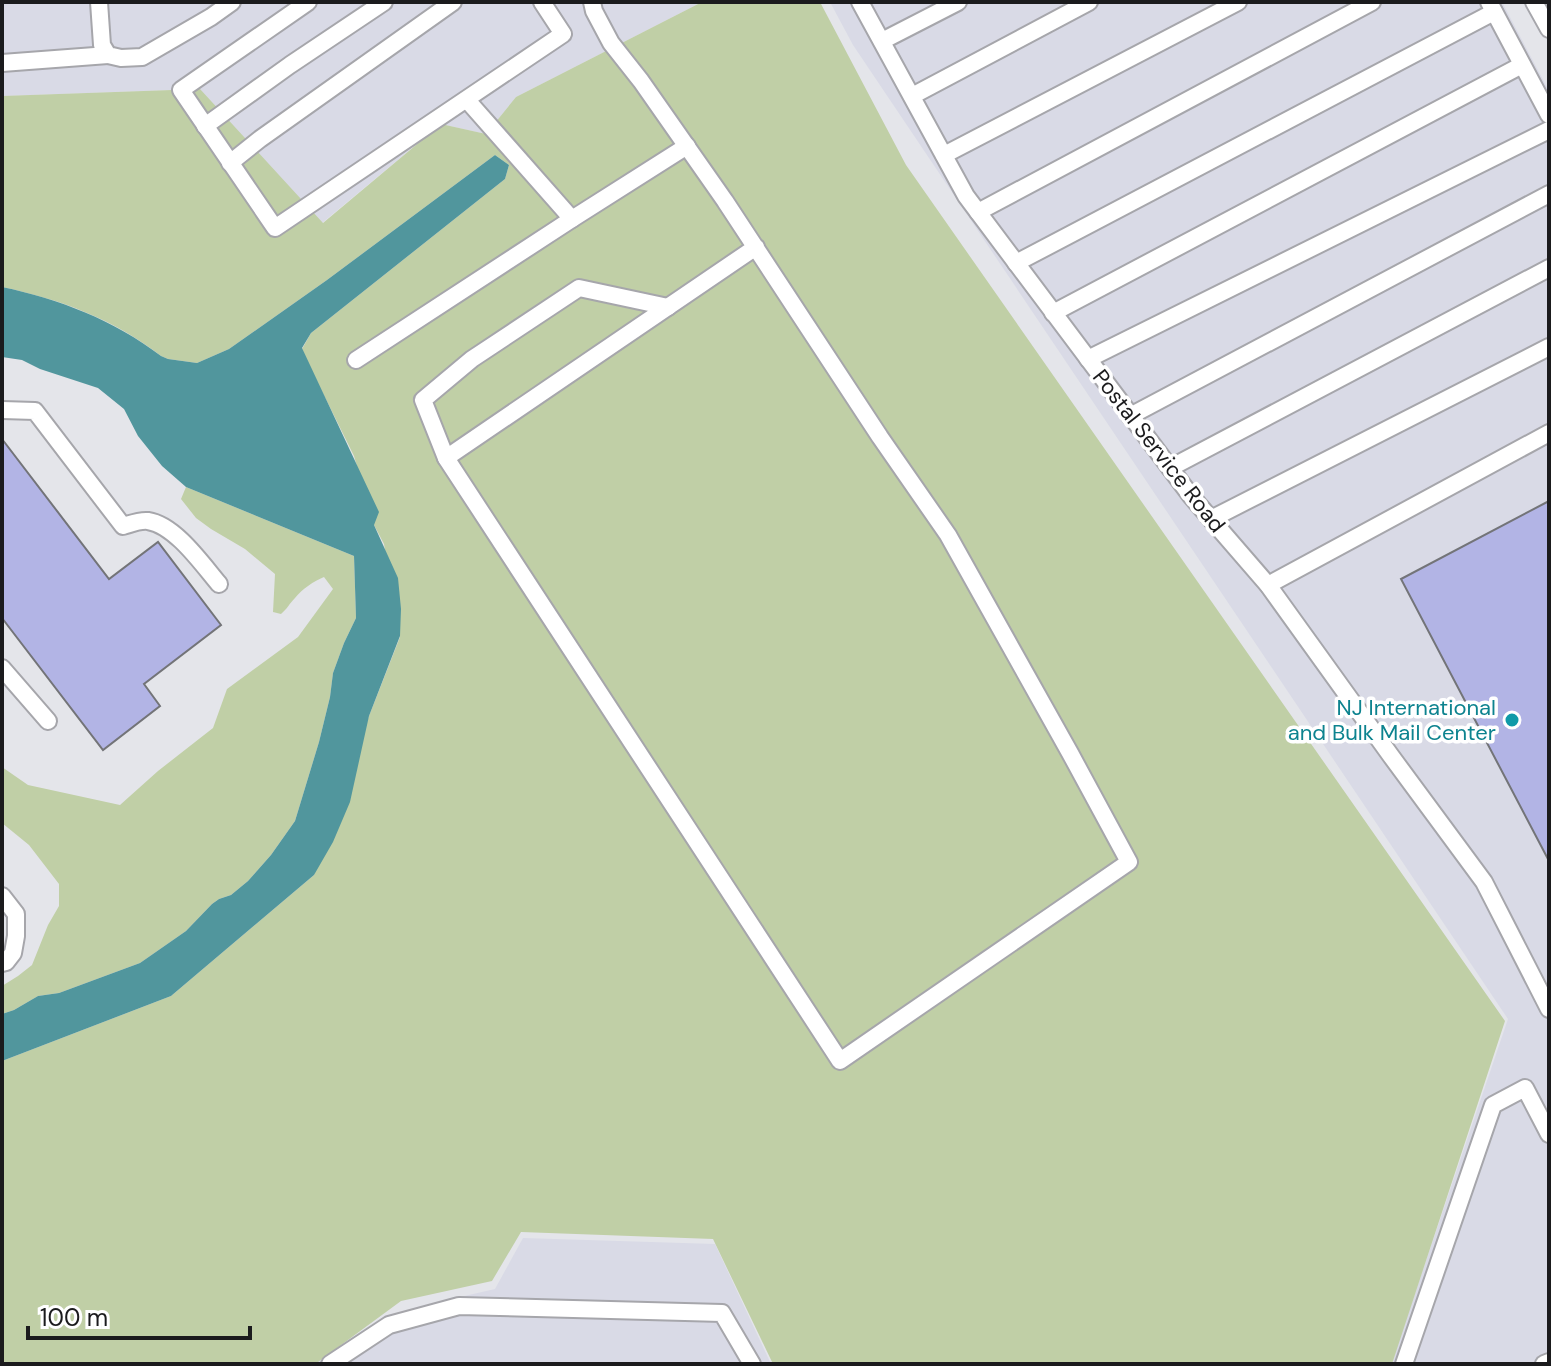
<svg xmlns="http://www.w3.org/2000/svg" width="1551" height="1366" font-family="'DM Sans',sans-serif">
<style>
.built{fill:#d9dae6}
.green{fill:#c0cfa6}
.water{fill:#51969d}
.building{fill:#b2b4e5;stroke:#737478;stroke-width:2}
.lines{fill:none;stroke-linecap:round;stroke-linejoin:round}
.minor-casing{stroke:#a6a6ab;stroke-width:20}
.minor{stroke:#fff;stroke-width:16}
.culture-dot{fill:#0f9aa8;stroke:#fff;stroke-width:3}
.labels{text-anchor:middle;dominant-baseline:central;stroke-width:7;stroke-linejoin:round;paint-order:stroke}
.street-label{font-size:22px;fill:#1b1b1d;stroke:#fff}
.culture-label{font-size:22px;fill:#0d838f;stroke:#fff;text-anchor:end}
</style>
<rect width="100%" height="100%" fill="#e4e5ea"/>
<g class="built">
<path d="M2 2H702L516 97 486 134 441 124 322 223 199 89 2 96Z"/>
<path d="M830 2H1502L1549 91V1364H1391L1508 1019 853 45Z"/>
<path d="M523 1238 715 1244 771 1364H311L327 1357 434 1303 495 1289Z"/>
</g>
<g class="green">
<path d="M702 2H820L906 165 1505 1021 1392 1364H773L713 1239 521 1232 492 1281 401 1301 318 1362 313 1364H2V1061L171 996 314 875 369 716 400 637 384 544 374 525 354 456 311 369 302 349 311 333 505 179 509 165 495 155 327 280 229 349 197 363 168 359 161 356C114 319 59 299 2 287V96L200 89 323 223 441 124 486 134 516 97Z"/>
<path d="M186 487 354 556 356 618 344 643 333 673 330 697 319 742 295 821 271 855 248 881 231 895 219 899 212 904 186 931 140 963 59 993 38 996 14 1010 2 1014V986L18 976 32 965 48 925 59 906V884L29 845 2 823V767L28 785 120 805 158 771 213 728 227 689 298 637 333 589 324 577C314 581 302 589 295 598 289 604 288 608 281 614L273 612 275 574 245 549 211 529 196 518 181 499Z"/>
</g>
<path class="water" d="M495 155 509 165 505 179 311 333 302 348 379 512 374 525 398 578 401 609 400 636 369 716 350 802 333 842 314 875 171 996 2 1061V1014L14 1010 38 996 59 993 140 963 186 931 212 904 219 899 231 895 248 881 271 855 295 821 319 742 330 697 333 673 344 643 356 618 354 556 186 487 162 466 138 436 124 409 98 388 40 369 22 360 2 357V287C59 299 114 320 161 356L168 359 197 363 229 349 327 280Z"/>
<g class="building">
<path d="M2 439 109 579 158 542 221 625 144 684 160 706 103 750 2 618Z"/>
<path d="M1549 501V861L1401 579Z"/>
</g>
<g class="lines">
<defs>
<g id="minor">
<path d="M99 2 102 45 108 55 121 58 142 57 211 17 232 2"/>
<path d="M308 2 181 90 275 228 563 34 542 2"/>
<path d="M592 2 594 11 611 43 641 81 725 201 880 437 948 535 1070 753 1129 862 840 1061 446 458 756 247"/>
<path d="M860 2 966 196 1191 496 1268 585 1391 756 1484 882 1549 1009"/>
<path d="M1489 2 1549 115"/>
<path d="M1534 2 1549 29"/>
<path d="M882 41 958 2"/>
<path d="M2 63 108 55"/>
<path d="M912 96 1089 2"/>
<path d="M467 100 572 219"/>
<path d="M205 126 290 65 384 2"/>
<path d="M944 155 1238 2"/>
<path d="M230 163 260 139 453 2"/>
<path d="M978 212 1372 2"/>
<path d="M1016 263 1494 12"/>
<path d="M1053 313 1522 65"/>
<path d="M1088 359 1549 130"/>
<path d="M356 360 572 219 687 146"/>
<path d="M2 410 35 411 123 526C130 524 140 520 148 521 175 525 202 564 219 584"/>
<path d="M1130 416 1549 194"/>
<path d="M446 458 423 400 472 359 579 288 668 307"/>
<path d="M1170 468 1549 268"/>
<path d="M1211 519 1549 347"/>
<path d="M1268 585 1549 433"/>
<path d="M2 668 48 721"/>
<path d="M2 896 16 914V936L13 953 6 962 2 963"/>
<path d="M330 1364 389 1325 459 1306 722 1313 752 1364"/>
<path d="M1404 1364 1493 1105 1525 1088 1549 1134"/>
<path d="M1544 1364 1549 1362"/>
</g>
</defs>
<use href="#minor" class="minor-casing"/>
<use href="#minor" class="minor"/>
</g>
<circle class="culture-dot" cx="1512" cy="720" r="8"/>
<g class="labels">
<g class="street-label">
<text transform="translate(1159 451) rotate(52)">Postal Service Road</text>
</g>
<g class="culture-label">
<text x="1496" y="707">NJ International<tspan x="1496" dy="25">and Bulk Mail Center</tspan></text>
</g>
</g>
<rect width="1551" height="1366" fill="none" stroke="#1b1b1d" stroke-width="8"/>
<path d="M28 1326v12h222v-12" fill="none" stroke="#1b1b1d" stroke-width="4"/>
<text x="40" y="1326" font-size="24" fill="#1b1b1d" stroke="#ffffff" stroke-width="6" paint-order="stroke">100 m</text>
</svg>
